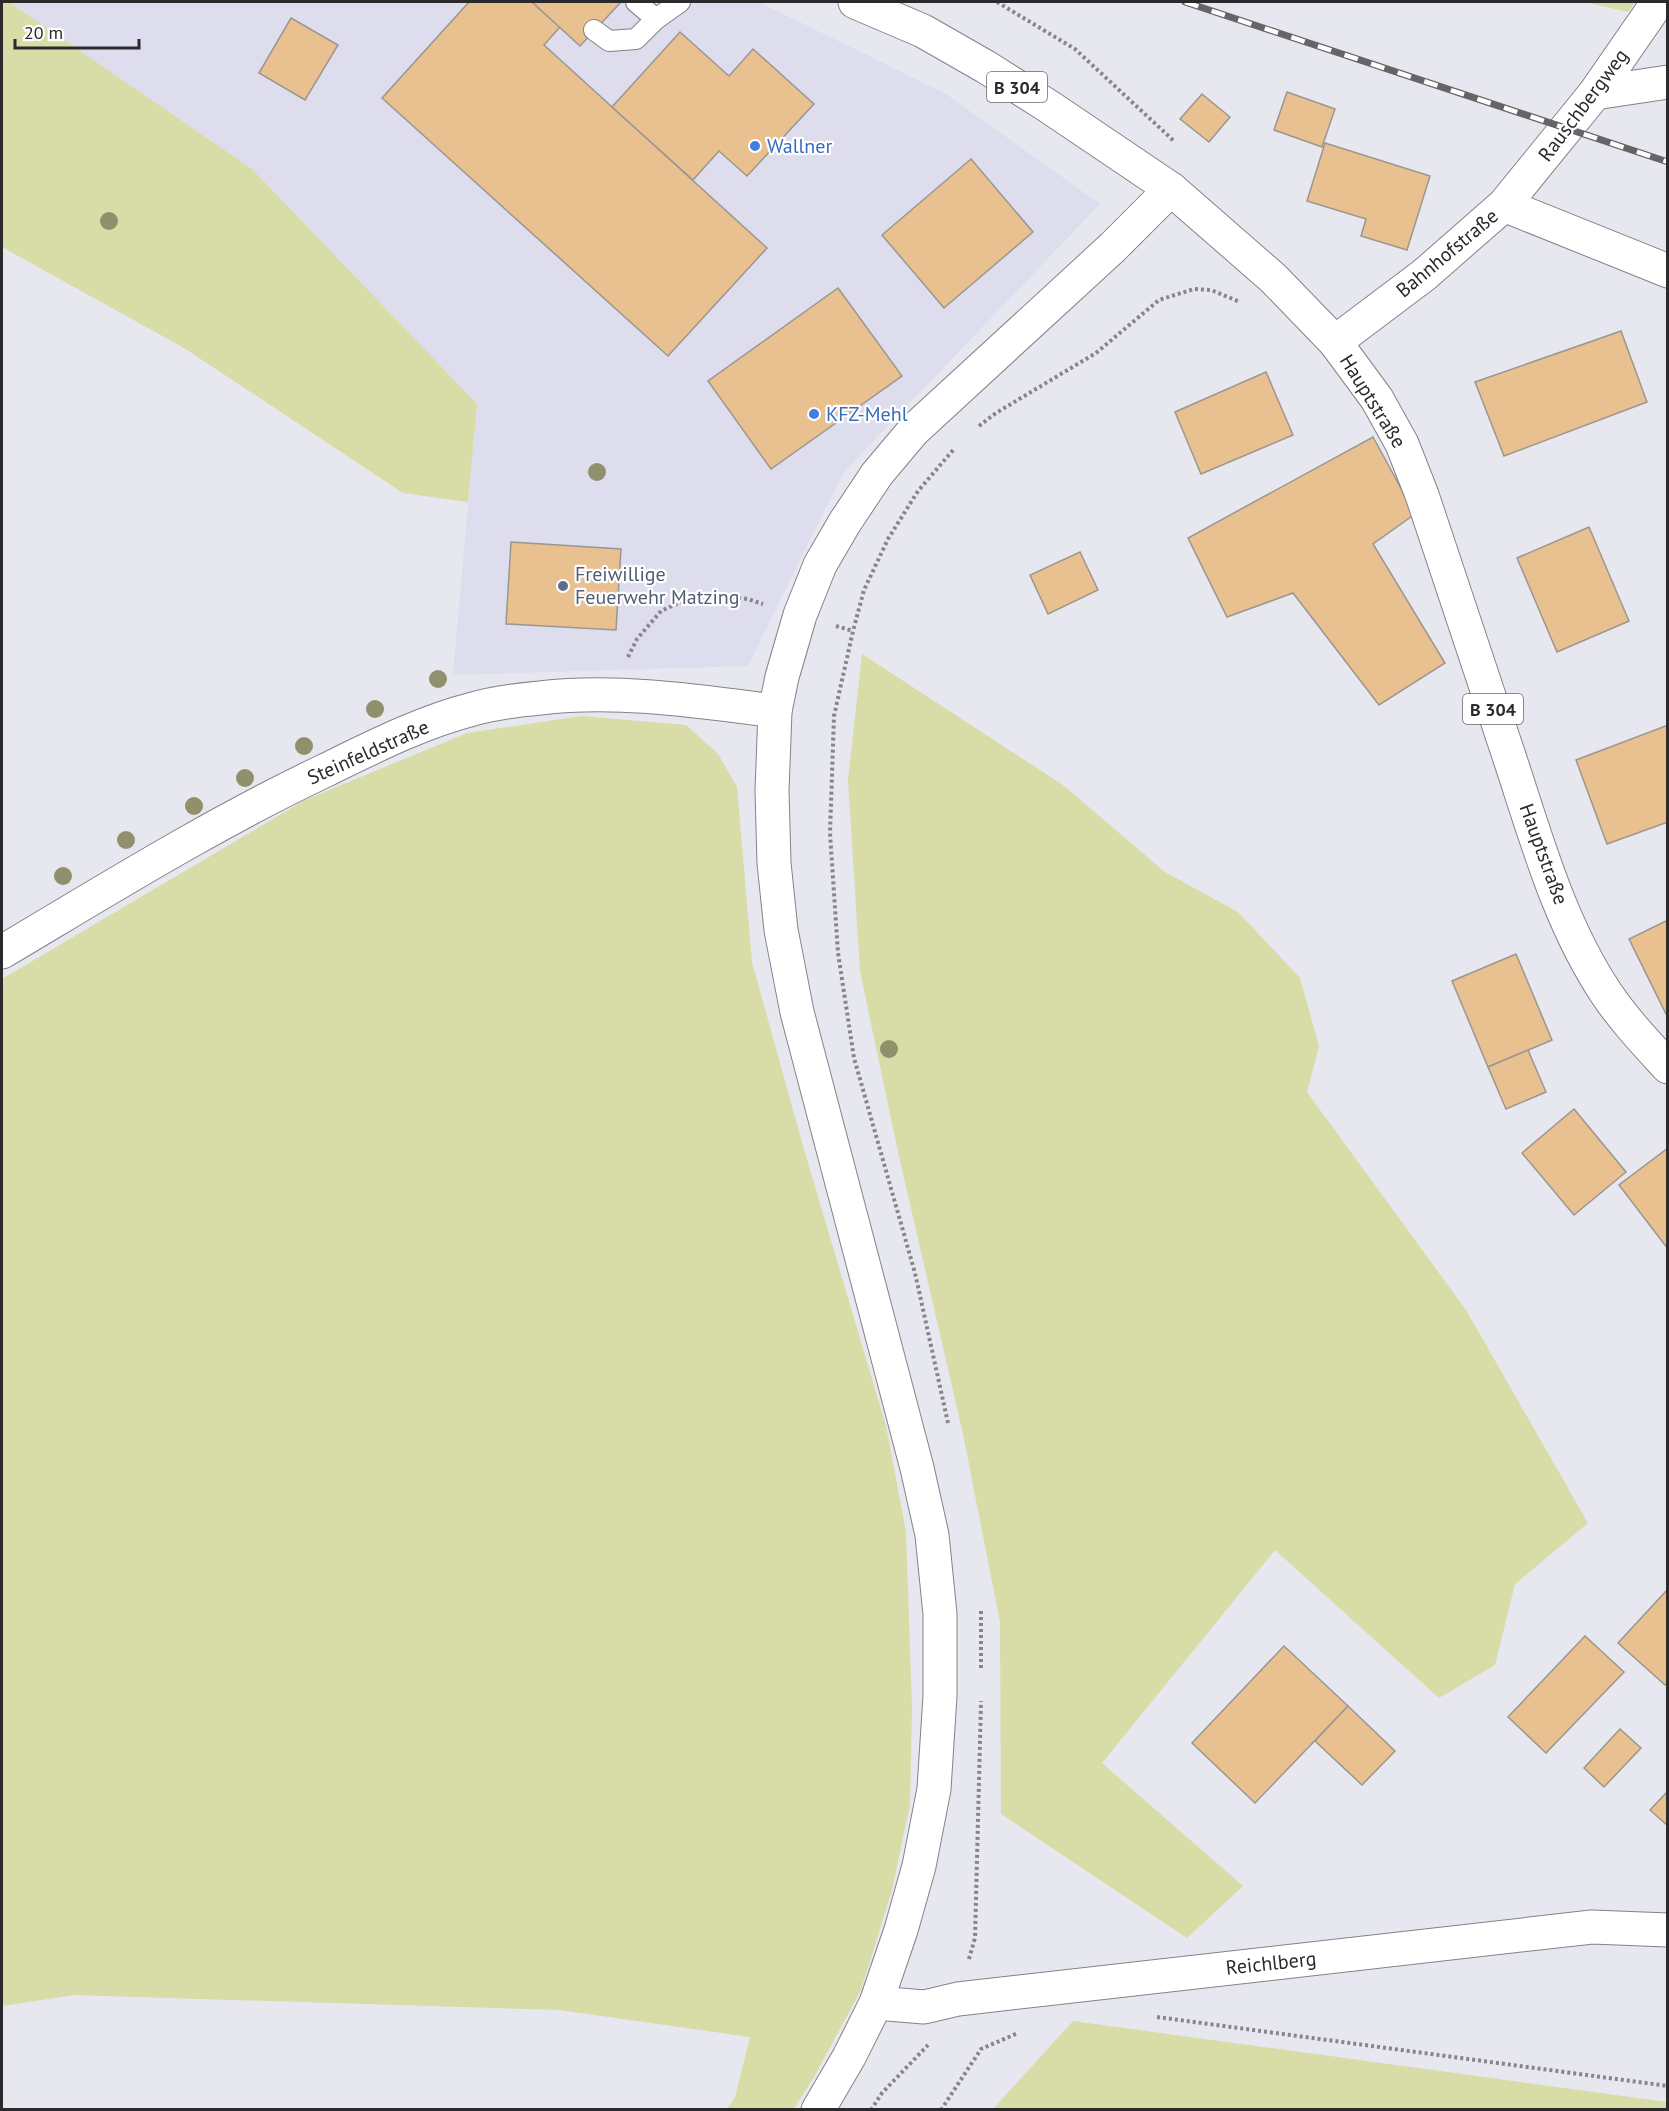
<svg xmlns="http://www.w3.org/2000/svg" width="1669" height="2111" font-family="'PT Sans',sans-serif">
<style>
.built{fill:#dddded}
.green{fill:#d8dca6}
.building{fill:#e9c08f;stroke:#9b968f;stroke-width:1.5}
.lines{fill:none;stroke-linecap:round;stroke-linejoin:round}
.lane-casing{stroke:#82828a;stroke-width:22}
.street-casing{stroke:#82828a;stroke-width:35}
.secondary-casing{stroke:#82828a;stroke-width:35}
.primary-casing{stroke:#82828a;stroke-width:35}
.path{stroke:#85858a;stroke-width:4;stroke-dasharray:3 3;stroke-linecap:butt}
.lane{stroke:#fff;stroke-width:20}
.street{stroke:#fff;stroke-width:33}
.secondary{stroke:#fff;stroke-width:33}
.primary{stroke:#fff;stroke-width:33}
.rail-casing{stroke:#656569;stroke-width:7}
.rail{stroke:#fff;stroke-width:4.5;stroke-dasharray:14;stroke-linecap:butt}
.tree{fill:#90916c}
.shop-dot{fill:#3f7fe0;stroke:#fff;stroke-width:2}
.service-dot{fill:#5c6f8a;stroke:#fff;stroke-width:2}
.labels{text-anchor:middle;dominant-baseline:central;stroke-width:4.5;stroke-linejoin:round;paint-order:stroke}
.shield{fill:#fff;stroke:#6a6a6c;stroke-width:1.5}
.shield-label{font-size:18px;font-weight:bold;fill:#2a2a2d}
.street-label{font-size:20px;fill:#2a2a2d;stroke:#fff}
.shop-label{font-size:20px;fill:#366cbe;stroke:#fff;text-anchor:start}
.service-label{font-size:20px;fill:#4e5e75;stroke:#fff;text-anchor:start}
</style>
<rect width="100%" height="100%" fill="#e7e7ef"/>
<path class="built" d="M9 2H759L946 94 1100 204 843 473 748 666 453 675 477 404 252 169Z"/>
<g class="green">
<path d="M2 2H9L252 169 477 404 468 502 403 493 184 348 2 247Z"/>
<path d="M1584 2H1635L1628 12Z"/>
<path d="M862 654 1063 785 1165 872 1238 912 1300 978 1319 1046 1307 1092 1466 1310 1588 1523 1515 1584 1495 1665 1439 1698 1275 1550 1102 1763 1243 1886 1187 1938 1001 1814 1000 1622 963 1434 898 1152 860 971 848 779Z"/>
<path d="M581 716 686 725 718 754 737 787 752 962 805 1153 886 1426 906 1532 912 1707 910 1804 892 1890 861 1990 814 2077 793 2110 727 2109 735 2097 750 2037 559 2010 74 1995 2 2006V979L305 800 467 733Z"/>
<path d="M1073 2021 1667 2102V2109H993Z"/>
</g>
<g class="building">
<path d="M469 2H532L560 27 544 45 767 248 668 356 382 98Z"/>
<path d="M532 2H621L580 46Z"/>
<path d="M291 18 338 45 305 100 259 73Z"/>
<path d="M680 32 729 76 753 49 814 104 747 176 719 151 693 180 612 107Z"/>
<path d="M1287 92 1335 109 1322 147 1274 130Z"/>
<path d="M1202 94 1230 117 1209 142 1180 119Z"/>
<path d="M1325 143 1430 176 1407 250 1361 236 1366 219 1307 201Z"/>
<path d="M971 159 1033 232 944 308 882 235Z"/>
<path d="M838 288 902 376 771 469 708 381Z"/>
<path d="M1621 331 1647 402 1504 456 1475 382Z"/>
<path d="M1266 372 1293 435 1201 474 1175 412Z"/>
<path d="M1373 437 1415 514 1373 544 1445 663 1379 705 1293 593 1227 617 1188 538Z"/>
<path d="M1589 527 1629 621 1557 652 1517 558Z"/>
<path d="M511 542 621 549 616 630 506 624Z"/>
<path d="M1080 552 1098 590 1048 614 1030 575Z"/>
<path d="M1668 725V822L1607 844 1576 760Z"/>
<path d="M1668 920V1013L1666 1014 1629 939Z"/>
<path d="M1516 954 1552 1040 1488 1067 1452 981Z"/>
<path d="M1528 1050 1546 1092 1506 1109 1488 1067Z"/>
<path d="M1574 1109 1626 1172 1574 1215 1522 1153Z"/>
<path d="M1668 1148V1249L1619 1185Z"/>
<path d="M1668 1589V1682L1665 1685 1618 1643Z"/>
<path d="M1585 1636 1624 1672 1546 1753 1508 1717Z"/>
<path d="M1284 1646 1348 1706 1255 1803 1192 1743Z"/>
<path d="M1348 1706 1395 1751 1362 1785 1315 1741Z"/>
<path d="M1620 1729 1641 1748 1604 1787 1584 1768Z"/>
<path d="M1668 1791V1826L1650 1810Z"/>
</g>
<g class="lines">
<defs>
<g id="lane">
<path d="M636 2 656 19"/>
<path d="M594 30 609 41 636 39 656 19 680 2"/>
</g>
<g id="street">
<path d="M1595 93 1668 82"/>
<path d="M1504 205 1668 271"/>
<path d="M1335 342 1424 275 1504 205 1595 93 1658 2"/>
<path d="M2 952C108 889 214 823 326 770 373 747 422 722 473 709 494 703 518 700 540 698 618 689 697 701 775 711"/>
<path d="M876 2003 924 2007 958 1999 1592 1927 1668 1930"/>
</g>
<path id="secondary" d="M818 2110 849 2057 876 2003 901 1930 919 1866 934 1789 940 1696V1614L932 1535 917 1468 797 1012 781 930 774 863 772 791 775 711 782 677 800 615 820 565 845 522 877 474 914 430 1113 247 1171 189"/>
<path id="primary" d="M855 2 923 31 986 67 1048 106 1171 189 1273 278 1335 342 1377 399 1402 444 1422 495C1449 577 1477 659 1504 741 1533 826 1556 918 1606 993 1624 1020 1646 1043 1668 1067"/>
</defs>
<use href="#lane" class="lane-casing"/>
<use href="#street" class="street-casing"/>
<use href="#secondary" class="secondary-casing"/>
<use href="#primary" class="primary-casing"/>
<g class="path">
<path d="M997 2 1075 49 1175 142"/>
<path d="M979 426 996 413 1096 353 1159 300 1194 289 1211 290 1240 302"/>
<path d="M836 626 853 631"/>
<path d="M628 657 637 639 661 611 698 594 748 599 763 604"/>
<path d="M948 1423 915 1273 854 1058 838 953 830 833 834 716 853 631 864 590 888 539 918 491 954 449"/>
<path d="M981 1611V1669"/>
<path d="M969 1959 975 1938 981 1701"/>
<path d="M1157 2017 1668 2086"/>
<path d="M871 2110 882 2093 928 2045"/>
<path d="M941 2110 981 2049 1018 2033"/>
</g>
<use href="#lane" class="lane"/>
<use href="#street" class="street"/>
<use href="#secondary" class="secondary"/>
<use href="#primary" class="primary"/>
<defs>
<path id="rail" d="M1185 2 1668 162"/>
</defs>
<use href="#rail" class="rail-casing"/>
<use href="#rail" class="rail"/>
</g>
<g class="tree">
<circle cx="109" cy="221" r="9"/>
<circle cx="597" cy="472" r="9"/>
<circle cx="438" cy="679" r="9"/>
<circle cx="375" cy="709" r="9"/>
<circle cx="304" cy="746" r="9"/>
<circle cx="245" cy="778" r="9"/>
<circle cx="194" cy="806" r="9"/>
<circle cx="126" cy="840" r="9"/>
<circle cx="63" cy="876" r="9"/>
<circle cx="889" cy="1049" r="9"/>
</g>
<g class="shop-dot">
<circle cx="755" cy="146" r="6"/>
<circle cx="814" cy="414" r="6"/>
</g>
<circle class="service-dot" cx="563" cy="586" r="6"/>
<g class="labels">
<g class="shield">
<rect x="987" y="72" width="60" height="30" rx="4.5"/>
<rect x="1463" y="694" width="60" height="30" rx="4.5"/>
</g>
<g class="shield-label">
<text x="1017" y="87">B 304</text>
<text x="1493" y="709">B 304</text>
</g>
<g class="street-label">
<text transform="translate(1583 105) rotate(-53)">Rauschbergweg</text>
<text transform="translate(1447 253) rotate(-40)">Bahnhofstraße</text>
<text transform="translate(1373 401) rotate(58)">Hauptstraße</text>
<text transform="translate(368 752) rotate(-24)">Steinfeldstraße</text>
<text transform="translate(1544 854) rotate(70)">Hauptstraße</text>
<text transform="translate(1271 1963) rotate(-6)">Reichlberg</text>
</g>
<g class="shop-label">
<text x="767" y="146">Wallner</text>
<text x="826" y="414">KFZ-Mehl</text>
</g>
<g class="service-label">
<text x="575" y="574">Freiwillige<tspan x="575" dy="23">Feuerwehr Matzing</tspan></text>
</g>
</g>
<rect width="1669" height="2111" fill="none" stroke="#2a2a2d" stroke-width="6"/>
<path d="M15 39v9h124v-9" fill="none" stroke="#2a2a2d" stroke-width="3"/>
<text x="24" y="39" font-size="18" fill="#2a2a2d" stroke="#ffffff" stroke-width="4.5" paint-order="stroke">20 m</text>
</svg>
